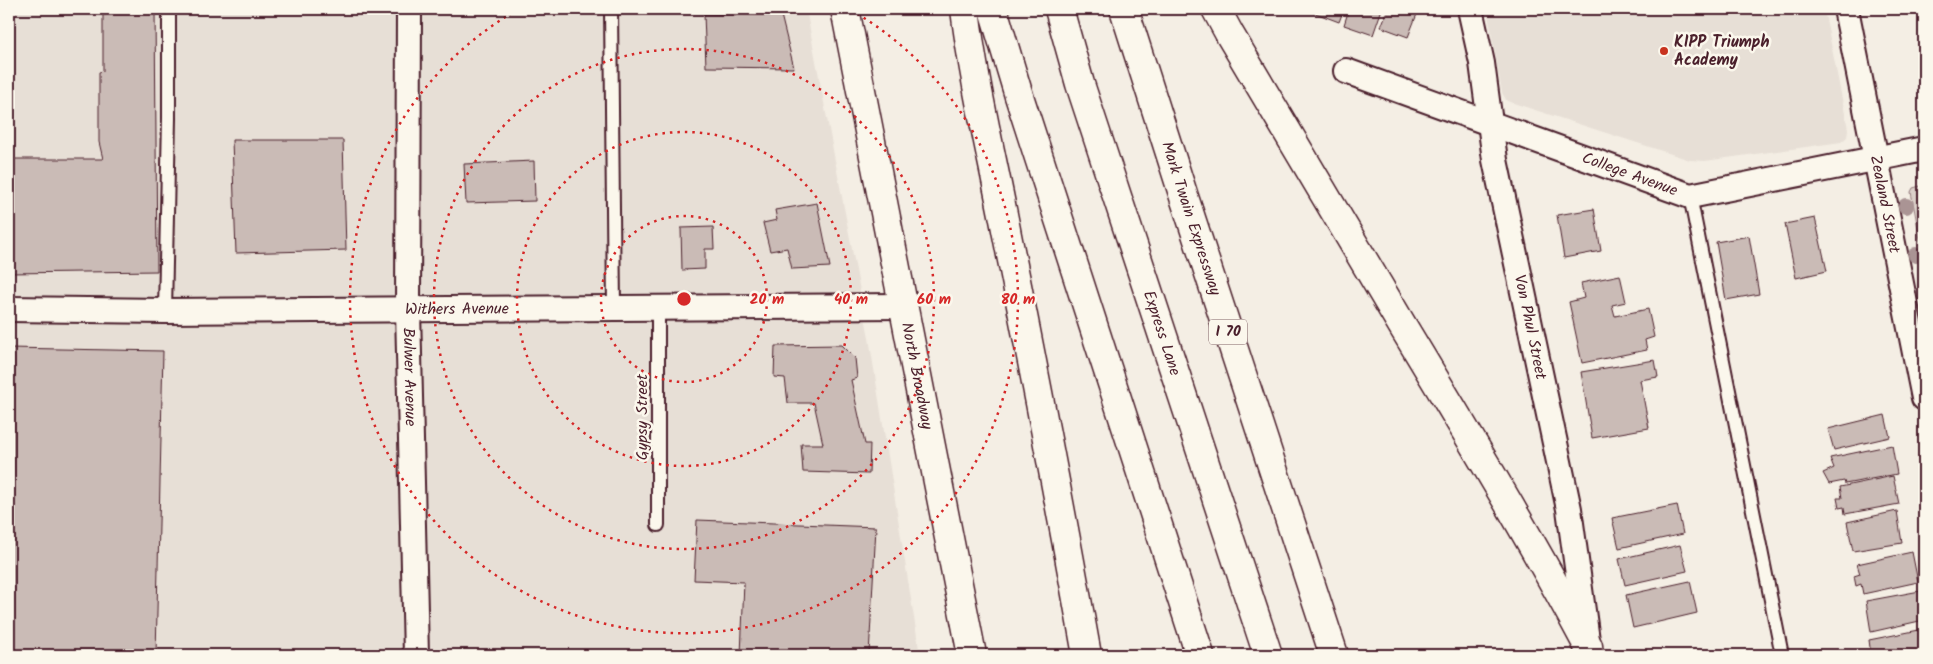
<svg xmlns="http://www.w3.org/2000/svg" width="1933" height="664" font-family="Kalam,sans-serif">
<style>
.built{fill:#e7dfd6}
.green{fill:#dbd0c9;stroke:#92787a}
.building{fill:#cabbb6;stroke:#4a1f2b}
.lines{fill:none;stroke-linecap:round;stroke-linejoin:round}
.lane-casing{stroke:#4a1f2b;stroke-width:16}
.street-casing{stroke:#4a1f2b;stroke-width:28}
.secondary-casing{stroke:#4a1f2b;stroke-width:31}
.highway-casing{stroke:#4a1f2b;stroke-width:31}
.lane{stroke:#fbf7ec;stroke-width:12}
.street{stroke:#fbf7ec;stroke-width:24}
.secondary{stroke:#fbf7ec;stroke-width:28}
.highway{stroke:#fbf7ec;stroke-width:28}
.tree{fill:#aa9494}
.ring{fill:none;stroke:#d62828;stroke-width:2.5;stroke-dasharray:2.5 5}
.poi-dot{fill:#c8321e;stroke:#fbf7ec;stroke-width:2}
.labels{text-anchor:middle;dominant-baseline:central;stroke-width:5;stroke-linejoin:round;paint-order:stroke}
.shield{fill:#fbf7ec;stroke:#7f6065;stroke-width:1}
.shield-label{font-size:15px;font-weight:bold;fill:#4a1f2b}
.poi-label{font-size:16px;font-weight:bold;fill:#4a1f2b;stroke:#fbf7ec;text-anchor:start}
.street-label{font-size:16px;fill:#4a1f2b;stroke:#fbf7ec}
.centre{fill:#d62828;stroke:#fbf7ec;stroke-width:2.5}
.ring-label{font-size:15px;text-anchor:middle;font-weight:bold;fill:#d62828;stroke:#fbf7ec;stroke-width:5;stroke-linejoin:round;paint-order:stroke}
</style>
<rect width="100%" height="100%" fill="#f4eee4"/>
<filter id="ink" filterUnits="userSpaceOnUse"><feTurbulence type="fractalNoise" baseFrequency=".02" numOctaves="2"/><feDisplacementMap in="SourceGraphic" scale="10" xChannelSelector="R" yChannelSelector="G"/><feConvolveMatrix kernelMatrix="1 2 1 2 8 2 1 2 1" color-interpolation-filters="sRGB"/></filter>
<g filter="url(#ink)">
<g class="built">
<path d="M9 9H806L869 338 920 655H9Z"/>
<path d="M1487 9H1824L1848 129 1847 137 1841 142 1705 161 1690 160 1507 101 1502 93Z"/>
</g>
<path class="green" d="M1924 185V260L1911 192 1913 188Z"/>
<g class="building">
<path d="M106 9H155L157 271 9 273V159H103L99 142V72L103 71V14L106 15Z"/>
<path d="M704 9H770V15L704 14Z"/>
<path d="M1311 9H1344L1339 22 1310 11Z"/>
<path d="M1349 9H1382L1373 35 1344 25Z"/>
<path d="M1388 9H1419L1408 37 1381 27Z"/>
<path d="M704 14 781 15 794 68 706 67Z"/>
<path d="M1924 30V48L1920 31Z"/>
<path d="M232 140H343L346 250 236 253Z"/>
<path d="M534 161 535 201 466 203 464 164Z"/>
<path d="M817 203 830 267 792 269 787 248 770 251 763 223 777 220 775 210Z"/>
<path d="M1594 209 1601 251 1564 258 1557 215Z"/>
<path d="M1815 218 1827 271 1796 278 1785 224Z"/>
<path d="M713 227 714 249H705V269L682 270 681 228Z"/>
<path d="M1749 236 1759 294 1726 300 1716 242Z"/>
<path d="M1620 275 1626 302 1612 305 1615 316 1648 309 1654 337 1645 340 1647 350 1582 363 1569 302 1584 298 1581 283Z"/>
<path d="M842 345 855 358 857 378 851 380 865 444H870L869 474 803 472 801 444H823L814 403H788L785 378 774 377 775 346Z"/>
<path d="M9 348 163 351 156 655H9Z"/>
<path d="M1655 360 1658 377 1640 380 1649 428 1592 438 1581 372Z"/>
<path d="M1885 415 1890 437 1834 450 1828 429Z"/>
<path d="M1892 445 1897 474 1845 484 1844 481 1829 484 1823 473 1834 468 1830 458Z"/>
<path d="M1893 476 1899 504 1845 514 1844 507 1839 508 1837 498H1842L1840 487Z"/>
<path d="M1677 505 1683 534 1619 548 1612 518Z"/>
<path d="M1897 511 1902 543 1853 551 1847 522Z"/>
<path d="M697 520 876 527 869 655H741L744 582 694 580Z"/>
<path d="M1680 545 1687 571 1625 585 1619 559Z"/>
<path d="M1912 552 1918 582 1863 594 1861 584 1856 586 1854 576 1860 574 1857 564Z"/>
<path d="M1690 581 1697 613 1633 628 1626 595Z"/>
<path d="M1920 591 1924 620 1871 632 1866 601Z"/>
<path d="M1924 629V655H1871L1869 640Z"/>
</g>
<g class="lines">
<defs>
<g id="lane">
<path d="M611 9 614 308"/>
<path d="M1690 196 1782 655"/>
<path d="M658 308V525"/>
<path d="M165 311 169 118V9"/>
</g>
<g id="street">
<path id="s1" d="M409 9 408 310 416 655"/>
<path id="s2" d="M1470 9 1482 63 1495 160 1569 509 1587 640"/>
<path id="s3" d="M1846 9 1924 398"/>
<path id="s4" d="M1346 71 1690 196 1924 149"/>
<path id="s5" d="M9 309 165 311 903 306"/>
</g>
<g id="secondary">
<path id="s6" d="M845 9 972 655"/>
</g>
<g id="highway">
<path d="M965 9C974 85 993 160 1007 235 1035 375 1062 515 1087 655"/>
<path d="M993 9 1019 96 1200 655"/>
<path id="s7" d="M1059 9 1080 84 1268 655"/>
<path id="s8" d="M1124 9 1184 197 1334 655"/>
<path d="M1216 9 1230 35C1287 132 1344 229 1402 325 1466 431 1530 537 1588 646L1589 655"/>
</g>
</defs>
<use href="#lane" class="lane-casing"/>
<use href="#street" class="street-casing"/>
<use href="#secondary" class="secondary-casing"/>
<use href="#highway" class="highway-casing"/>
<use href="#lane" class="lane"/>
<use href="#street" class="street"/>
<use href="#secondary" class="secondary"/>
<use href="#highway" class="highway"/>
</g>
<g class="tree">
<circle cx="1906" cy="206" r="8"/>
<circle cx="1916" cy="255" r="8"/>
</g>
</g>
<g class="ring">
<circle cx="684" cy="299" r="83"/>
<circle cx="684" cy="299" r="167"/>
<circle cx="684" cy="299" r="250"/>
<path d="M851 10A334 334 0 1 1 517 10"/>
</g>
<circle class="poi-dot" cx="1664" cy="51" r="5"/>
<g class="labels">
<rect class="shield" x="1209" y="319.5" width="38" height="25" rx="4"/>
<g class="shield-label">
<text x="1228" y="332">I 70</text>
</g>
<g class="poi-label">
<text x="1674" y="42">KIPP Triumph<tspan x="1674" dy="18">Academy</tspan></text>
</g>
<g class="street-label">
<text stroke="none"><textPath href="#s4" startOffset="302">College Avenue</textPath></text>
<text stroke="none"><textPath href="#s3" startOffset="199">Zealand Street</textPath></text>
<text stroke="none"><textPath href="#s8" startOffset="220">Mark Twain Expressway</textPath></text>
<text stroke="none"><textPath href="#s5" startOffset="448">Withers Avenue</textPath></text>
<text stroke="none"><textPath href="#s2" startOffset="324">Von Phul Street</textPath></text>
<text stroke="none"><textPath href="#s7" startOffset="340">Express Lane</textPath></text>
<text stroke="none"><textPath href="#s6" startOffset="374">North Broadway</textPath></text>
<text stroke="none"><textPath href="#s1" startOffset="368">Bulwer Avenue</textPath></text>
<text transform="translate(642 417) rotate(-90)">Gypsy Street</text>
</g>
</g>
<circle cx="684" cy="299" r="8" class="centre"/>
<g class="ring-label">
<text x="767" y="304">20 m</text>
<text x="851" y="304">40 m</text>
<text x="934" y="304">60 m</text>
<text x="1018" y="304">80 m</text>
</g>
<rect width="1933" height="664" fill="none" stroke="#fbf7ec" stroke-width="30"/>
<rect x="15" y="15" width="1903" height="634" fill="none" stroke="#4a1f2b" stroke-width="2" filter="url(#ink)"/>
</svg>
